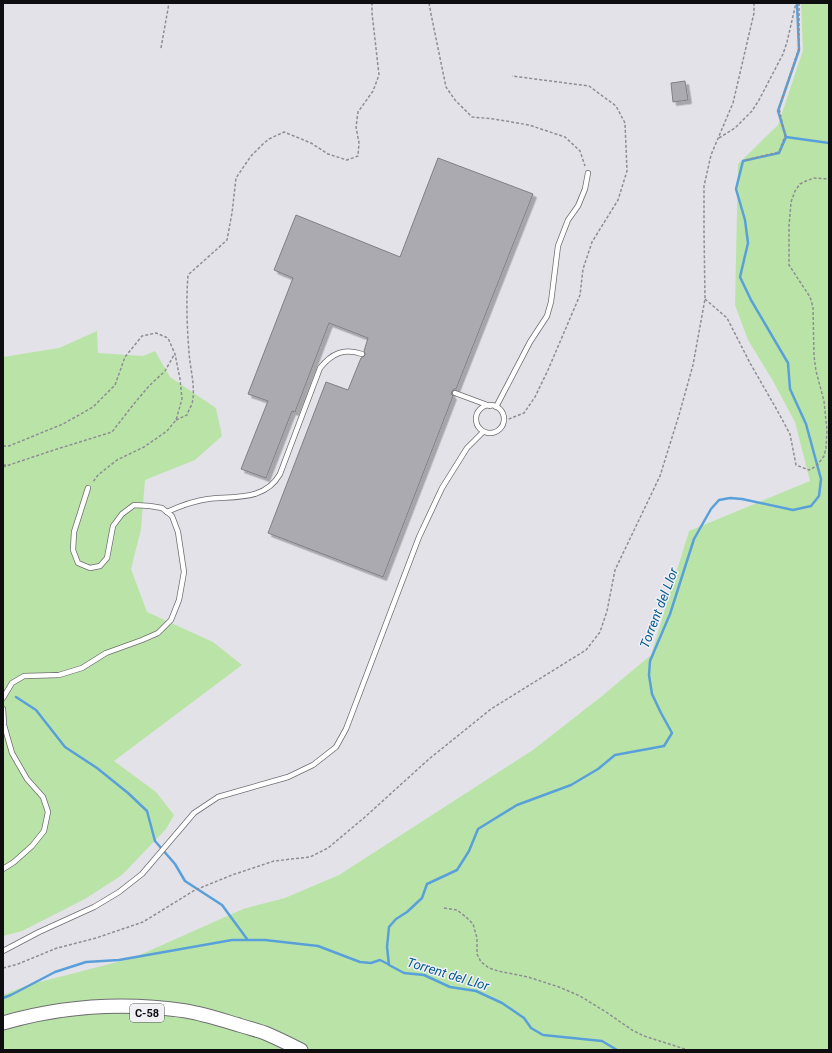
<svg xmlns="http://www.w3.org/2000/svg" width="832" height="1053" font-family="Roboto,sans-serif">
<style>
.green{fill:#bae4a7}
.lines{fill:none;stroke-linecap:round;stroke-linejoin:round}
.stream{stroke:#59a0da;stroke-width:2.5}
.building{fill:#abaab0;stroke:#807f84;filter:url(#shadow)}
.lane-casing{stroke:#6e6d72;stroke-width:6}
.primary-casing{stroke:#6e6d72;stroke-width:15}
.path{stroke:#8e8d92;stroke-width:1.5;stroke-dasharray:3 2;stroke-linecap:butt}
.lane{stroke:#fff;stroke-width:4.5}
.primary{stroke:#fff;stroke-width:13}
.labels{text-anchor:middle;dominant-baseline:central;stroke-width:3;stroke-linejoin:round;paint-order:stroke}
.shield{fill:#f0f0f5;stroke:#525255;stroke-width:1}
.shield-label{font-size:11px;font-weight:bold;fill:#0e0e10}
.water-label{font-size:13px;font-style:italic;fill:#045b91;stroke:#f0f0f5}
</style>
<defs>
<filter id="shadow"><feDropShadow dx="3.5" dy="3.5" stdDeviation="0" flood-color="#0004"/></filter>
</defs>
<rect width="100%" height="100%" fill="#e3e2e8"/>
<g class="green">
<path d="M801 3H829V1050H3V995L28 985 133 958 243 909 285 898 339 875 533 750 602 696 651 655 689 531 810 481 795 422 773 381 748 340 735 305 738 164 778 125 803 50Z"/>
<path d="M97 331 98 353 143 356 155 351 170 377 216 408 222 436 195 460 145 480 141 529 131 569 147 612 213 642 242 665 114 761 156 792 174 815 166 829 122 875 85 899 22 931 3 936V357L59 348Z"/>
</g>
<g class="lines">
<g class="stream">
<path d="M786 137 829 143"/>
<path d="M16 697 36 710 65 747 97 768 128 793 147 811 155 841 175 864 185 881 222 905 247 939"/>
<path d="M3 998 11 995 55 972 86 962 119 960 232 940H265L318 946 360 962 371 963 380 960 388 964"/>
<path d="M617 1050 602 1041 543 1035 531 1028 524 1018 502 1003 476 991 450 987 424 975 404 973 389 965 387 947 389 927 396 919 407 912 422 898 427 884 457 870 469 851 478 829 517 805 571 785 598 769 615 755 664 746 672 733 661 713 652 694 649 675 650 661 670 614 694 539 711 509 719 500 730 498 742 499 793 510 811 506 819 496 821 479 806 424 790 389 788 363 751 300 740 277 748 243 745 220 736 189 743 161 779 153 786 137 778 111 799 50 797 3"/>
</g>
</g>
<g class="building">
<path d="M685 81 688 100 673 102 671 83Z"/>
<path d="M438 158 533 194 456 389H454L452 391 451 394 453 396 383 577 268 533 326 382 348 390 361 358 363 357 365 355V353L364 351 368 338 329 323 295 412 292 411 266 478 241 469 268 401 248 394 293 278 274 270 296 215 400 257Z"/>
</g>
<g class="lines">
<defs>
<g id="lane">
<path d="M455 393 490 406"/>
<circle cx="490" cy="419" r="14"/>
<path d="M496 407 530 342 547 316 551 302 558 246 568 220 578 206 585 189 588 173"/>
<path d="M167 512C180 506 193 501 208 499 234 496 265 501 280 474L320 368C332 353 344 348 362 354"/>
<path d="M3 698 12 683 24 676 59 675 82 668 106 653 142 640 158 633 171 620 179 600 184 572 178 532 172 516 162 508 150 506 134 505 122 514 113 526 107 558 100 566 90 568 78 563 73 550 74 532 88 488"/>
<path d="M3 709 4 725 12 753 27 779 43 797 48 812 44 831 32 846 14 862 3 869"/>
<path d="M3 951 39 932 94 907 119 892 142 874 194 813 218 797 288 777 313 765 336 747 346 729 419 537 442 488 467 448 483 432"/>
</g>
<path id="primary" d="M3 1023C62 1006 126 1002 186 1011 204 1014 222 1020 239 1025 248 1028 257 1030 265 1033 277 1038 289 1044 301 1050"/>
</defs>
<use href="#lane" class="lane-casing"/>
<use href="#primary" class="primary-casing"/>
<g class="path">
<path d="M429 3 431 14 446 87 455 100 472 117 494 119 529 125 565 137 580 151 585 166"/>
<path d="M161 48 169 3"/>
<path d="M719 138 735 128 752 111 759 100 783 54 787 42 796 3"/>
<path d="M746 160 779 152 785 136 779 108 799 48V3"/>
<path d="M705 299 727 318 750 363 777 410 790 434 796 465 809 470 813 468 818 464 824 456 826 448 827 430 824 401 816 371 814 356 813 307 810 297 789 265V226L791 202 795 191 800 184 806 181 814 178 829 179"/>
<path d="M176 420 187 415C188 412 190 408 192 404 196 387 190 369 189 352 187 327 186 301 188 275L227 240 232 213 236 178 251 156 263 144 269 139 284 132 311 143 328 154 347 160 358 156 359 143 356 127 358 112 373 91 379 75 372 13V3"/>
<path d="M504 421 524 413 535 397 548 370 580 295 583 269 592 242 618 200 627 171 625 123 616 106 589 86 512 76"/>
<path d="M3 446H9L63 424 93 407 115 385 125 357 142 336 156 333 168 338 175 354 180 379 182 399 176 420 167 431 144 447 117 460 98 475 93 482"/>
<path d="M3 465H7"/>
<path d="M3 467 57 449 112 432 133 405 149 386 165 371 174 355"/>
<path d="M444 908 457 910 466 917 473 924 477 938V954L481 962 489 968 498 971 528 977 559 987 580 996 606 1012 632 1030 644 1036 688 1050"/>
<path d="M3 968 18 964 57 948 96 938 143 922 195 890 232 875 274 861 310 857 328 848 365 817 429 759 491 709 586 650 600 632 607 611 615 570 660 476 679 415 693 365 705 299 704 231V186L711 155 733 103 754 13V3H753"/>
</g>
<use href="#lane" class="lane"/>
<use href="#primary" class="primary"/>
</g>
<g class="labels">
<rect class="shield" x="130" y="1004" width="34" height="18" rx="3"/>
<g class="shield-label">
<text x="147" y="1013">C-58</text>
</g>
<g class="water-label">
<text transform="translate(659 608) rotate(-69)">Torrent del Llor</text>
<text transform="translate(448 974) rotate(17)">Torrent del Llor</text>
</g>
</g>
<rect width="832" height="1053" fill="none" stroke="#0e0e10" stroke-width="8"/>
</svg>
